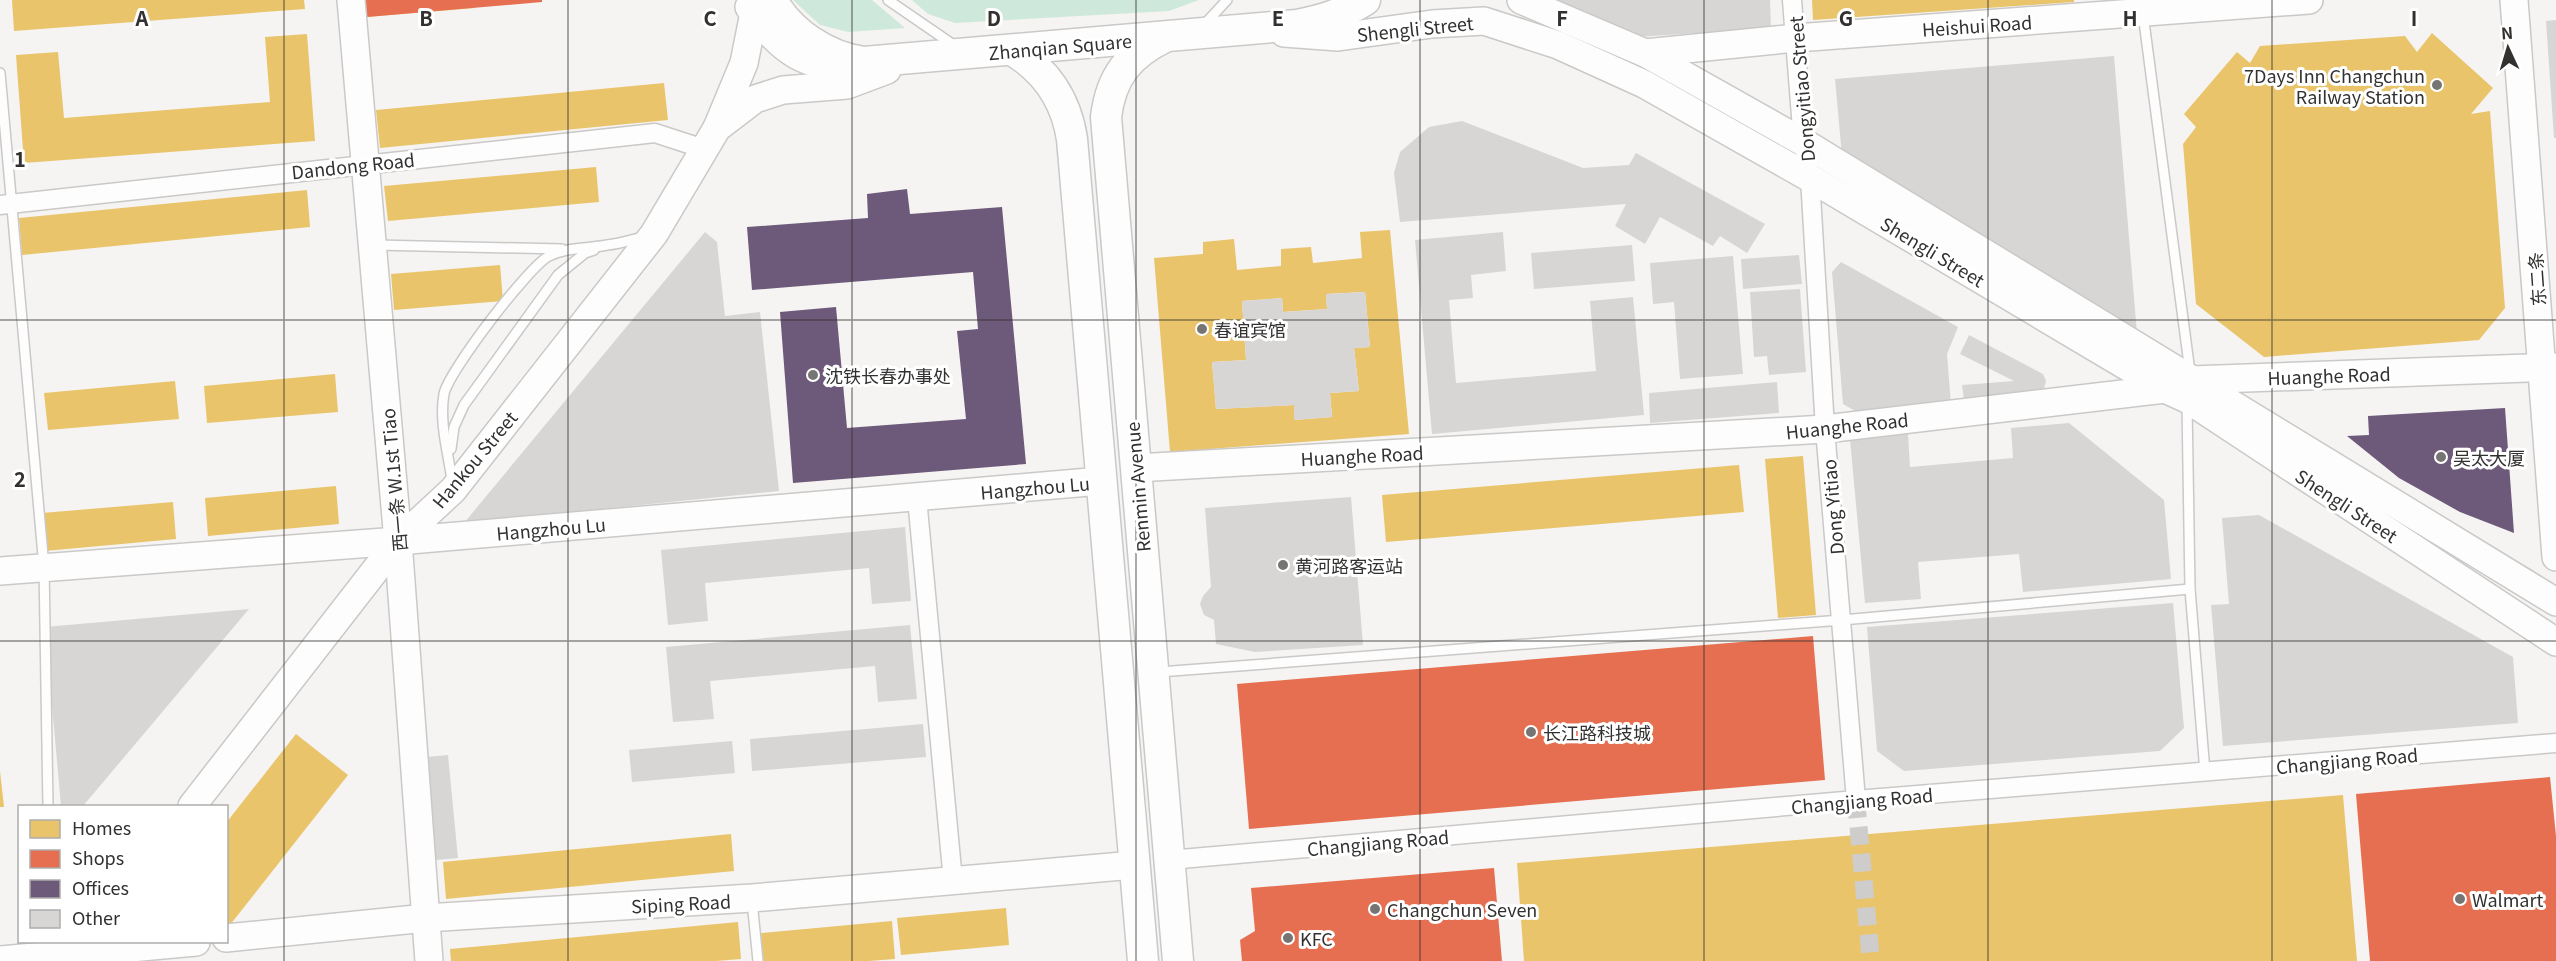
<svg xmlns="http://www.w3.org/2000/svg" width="2556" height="961" font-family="Georgia,'Noto Sans SC',serif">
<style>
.green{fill:#cee9db}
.homes{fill:#e9c46a;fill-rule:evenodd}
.shops{fill:#e76f51}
.offices{fill:#6d597a}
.building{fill:#d7d6d5}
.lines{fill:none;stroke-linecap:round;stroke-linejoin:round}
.street-tunnel{stroke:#cecdcb;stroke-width:18;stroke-dasharray:18 9;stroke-linecap:butt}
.lane-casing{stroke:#cac9c7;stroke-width:12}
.street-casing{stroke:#cac9c7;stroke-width:21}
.secondary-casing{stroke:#cac9c7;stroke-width:30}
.primary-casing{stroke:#cac9c7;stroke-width:33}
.lane{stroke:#fefdfd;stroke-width:9}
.street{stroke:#fefdfd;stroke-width:18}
.secondary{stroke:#fefdfd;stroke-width:27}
.primary{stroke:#fefdfd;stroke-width:30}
.grid{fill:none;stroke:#323130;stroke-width:1.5;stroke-opacity:0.55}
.poi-dot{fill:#767574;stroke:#fff;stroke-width:2}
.labels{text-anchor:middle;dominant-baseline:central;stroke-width:6;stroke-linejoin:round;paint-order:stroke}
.street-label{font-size:18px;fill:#323130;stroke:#fff}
.poi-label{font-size:18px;fill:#323130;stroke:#fff;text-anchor:start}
.grid-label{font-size:20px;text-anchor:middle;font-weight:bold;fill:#323130;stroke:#fff;stroke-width:6;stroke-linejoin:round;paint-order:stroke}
</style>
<rect width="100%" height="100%" fill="#f5f4f2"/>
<g class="green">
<path d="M793 0H872L905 28 848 32 820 25Z"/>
<path d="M912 0H1199L1169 11 955 23 928 14Z"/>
</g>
<g class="homes">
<path d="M12 0H304L305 9 14 31Z"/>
<path d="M353 0H475V8L355 18Z"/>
<path d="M1812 0H2074V2L1813 20Z"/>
<path d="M2432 33 2493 88 2471 114 2490 111 2505 308 2479 340 2264 357 2196 304 2183 144 2196 127 2184 114 2237 52 2250 63 2260 46 2405 36 2417 52Z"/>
<path d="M307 34 315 141 24 163 16 55 58 52 64 118 270 102 265 37Z"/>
<path d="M664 83 668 120 380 148 376 110Z"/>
<path d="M596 167 599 202 388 221 384 186Z"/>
<path d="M307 190 310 227 22 255 19 218Z"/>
<path d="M1390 230 1409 434 1170 452 1154 258 1203 254V242L1234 239 1237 270 1281 266V249L1311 247 1313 263 1362 258 1360 232ZM1365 292 1370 347 1354 348 1359 391 1330 393 1332 417 1294 420V405L1216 409 1212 362 1246 360 1242 301 1282 298 1283 312 1327 309 1326 294Z"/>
<path d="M500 265 503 301 394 310 391 274Z"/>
<path d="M335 374 338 412 207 423 204 386Z"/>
<path d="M175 381 179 419 48 430 44 393Z"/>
<path d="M1803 456 1816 615 1778 618 1765 459Z"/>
<path d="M1739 465 1744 512 1386 542 1382 495Z"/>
<path d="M336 486 339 524 208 536 205 498Z"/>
<path d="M173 502 176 539 45 551 42 513Z"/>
<path d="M296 734 348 775 226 930V823Z"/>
<path d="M0 771 4 807H0Z"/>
<path d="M2343 795 2357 961H1524L1517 863Z"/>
<path d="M731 834 734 871 446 899 443 862Z"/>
<path d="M1006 908 1009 945 901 955 897 918Z"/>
<path d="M892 921 895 959 869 961H763L761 933Z"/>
<path d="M738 922 741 959 716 961H451L450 949Z"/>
</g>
<g class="shops">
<path d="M353 0H542V2L355 18Z"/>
<path d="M1813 636 1825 780 1249 829 1237 684Z"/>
<path d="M2550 777 2556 836V961H2370L2356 794Z"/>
<path d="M1494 868 1502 961H1242L1240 940 1255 931 1251 888Z"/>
</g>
<g class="offices">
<path d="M907 189 910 214 1002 207 1026 464 793 483 780 312 836 307 847 428 966 419 957 331 978 329 973 272 752 290 747 227 868 218 867 194Z"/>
<path d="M2505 408 2514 533 2460 512 2399 478 2347 436 2369 435 2368 416Z"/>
</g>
<g class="building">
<path d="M1555 0H1770L1771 28 1638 37Z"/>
<path d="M2556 20V138H2554L2546 21Z"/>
<path d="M2114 56 2137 334 1842 156 1835 79Z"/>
<path d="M1462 121 1583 168 1629 165 1636 153 1765 224 1747 253 1720 236 1713 246 1660 217 1645 244 1615 226 1626 204 1400 222 1394 173 1400 152 1429 127Z"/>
<path d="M705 232 717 242 725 316 760 312 779 491 464 523Z"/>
<path d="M1503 232 1506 271 1471 275 1473 298 1449 300 1456 383 1596 371 1590 301 1633 297 1644 415 1432 434 1415 240Z"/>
<path d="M1632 245 1635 281 1534 289 1531 253Z"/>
<path d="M1799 255 1802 284 1743 289 1741 259Z"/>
<path d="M1733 256 1743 374 1680 379 1674 302 1653 304 1650 263Z"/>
<path d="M1841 262 1958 327 1947 354 1951 405 1857 412 1843 404 1832 272Z"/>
<path d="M1800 289 1806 372 1769 375 1767 356 1754 357 1750 292Z"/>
<path d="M1365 292 1370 347 1354 348 1359 391 1330 393 1332 417 1294 420V405L1216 409 1212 362 1246 360 1242 301 1282 298 1283 312 1327 309 1326 294Z"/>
<path d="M1969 335 2043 374 2046 381 2044 389 2036 394 1964 400 1962 385 2014 381 1960 354Z"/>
<path d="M1777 382 1779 413 1650 423 1649 393Z"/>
<path d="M2069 423 2164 500 2171 579 2023 592 2019 554 1918 562 1921 599 1865 603 1850 439 1908 434 1910 467 2013 458 2011 428Z"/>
<path d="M1351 497 1363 645 1255 652 1216 644 1214 620 1204 615 1200 604 1203 596 1211 587 1205 508Z"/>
<path d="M2259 515 2513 657 2518 723 2223 746 2211 605 2229 604 2222 518Z"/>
<path d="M905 527 911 601 872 604 869 568 705 583 708 621 668 625 661 550Z"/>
<path d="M2173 603 2184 728 2160 751 1904 771 1877 751 1867 627Z"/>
<path d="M249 609 83 806H61L45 627Z"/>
<path d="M910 625 917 699 878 702 875 666 710 681 714 719 673 722 666 647Z"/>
<path d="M923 724 926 757 752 771 750 739Z"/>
<path d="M732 741 735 773 632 782 629 750Z"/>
<path d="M448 755 458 858 425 861 416 758Z"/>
</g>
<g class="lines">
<path class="street-tunnel" d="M1856 800 1871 961"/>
<defs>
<g id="lane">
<path d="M888 0 955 46"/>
<path d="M2143 14 2190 372"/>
<path d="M1203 26 1227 0"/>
<path d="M0 73 44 567 48 806"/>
<path d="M375 245 562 249"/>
<path d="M2187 404 2190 589 2205 772"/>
<path d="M451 449 454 427 464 405 558 275 585 253 594 250"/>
<path d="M452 480C448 453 439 421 444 394 448 372 529 266 549 256 567 247 587 249 607 245 619 244 631 240 643 237"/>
<path d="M1159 672 1842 620 2190 589"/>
<path d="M752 901 758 961"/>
</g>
<g id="street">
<path d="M1792 0 1803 142 1810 178 1825 429 1856 800"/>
<path d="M0 205 655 133 704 149"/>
<path d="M917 498 953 881"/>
<path d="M1169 860 1856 800 2556 743"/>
</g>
<g id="secondary">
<path d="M351 0 398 541 429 961"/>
<path d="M1521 0 1645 53 1803 142 2556 602"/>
<path d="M2514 0 2556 557"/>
<path d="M749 7C782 54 804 66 860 71"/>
<path d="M754 13 744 63 717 128 755 99 783 90 847 85 887 70"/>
<path d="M1284 33 1338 37 1432 24 1484 21 1558 45 1644 84 1810 178 2165 389 2187 399 2556 642"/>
<path d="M1645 53 1796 38 2309 0"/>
<path d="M1136 468 1825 429 2165 389 2191 380 2556 367"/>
<path d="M0 571 398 541 1101 481"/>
<path d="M192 806 398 541 453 490 654 234 717 128"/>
<path d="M226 938 426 918 752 898 1134 865"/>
<path d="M0 960 196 942"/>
</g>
<g id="primary">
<path d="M772 0C790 33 827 57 864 62L1297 25C1322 20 1343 14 1365 0"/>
<path d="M1165 37C1128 55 1111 77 1106 117L1178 961"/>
<path d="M1012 50C1046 70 1066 100 1072 139L1143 961"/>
</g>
</defs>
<use href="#lane" class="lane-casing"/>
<use href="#street" class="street-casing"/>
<use href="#secondary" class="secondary-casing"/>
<use href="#primary" class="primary-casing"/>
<use href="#lane" class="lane"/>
<use href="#street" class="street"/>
<use href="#secondary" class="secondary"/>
<use href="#primary" class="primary"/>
</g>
<path class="grid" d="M284 0V961M568 0V961M852 0V961M1136 0V961M1420 0V961M1704 0V961M1988 0V961M2272 0V961M0 320H2556M0 641H2556"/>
<g class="poi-dot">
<circle cx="2437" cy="85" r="6"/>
<circle cx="1202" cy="329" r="6"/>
<circle cx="813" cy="375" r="6"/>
<circle cx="2441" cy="457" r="6"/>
<circle cx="1283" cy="565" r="6"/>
<circle cx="1531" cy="732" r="6"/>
<circle cx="2460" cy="899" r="6"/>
<circle cx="1375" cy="909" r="6"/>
<circle cx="1288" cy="938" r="6"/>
</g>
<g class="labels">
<g class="street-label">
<text transform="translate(1977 25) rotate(-4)">Heishui Road</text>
<text transform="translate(1415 28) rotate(-6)">Shengli Street</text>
<text transform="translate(1060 46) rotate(-5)">Zhanqian Square</text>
<text transform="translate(1801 89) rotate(-95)">Dongyitiao Street</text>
<text transform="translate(353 165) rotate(-6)">Dandong Road</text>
<text transform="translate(1933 251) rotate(31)">Shengli Street</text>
<text transform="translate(2536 279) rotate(-94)">东二条</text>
<text transform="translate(2329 375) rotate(-2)">Huanghe Road</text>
<text transform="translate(1847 425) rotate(-6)">Huanghe Road</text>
<text transform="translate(1362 455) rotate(-3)">Huanghe Road</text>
<text transform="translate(474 459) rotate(-50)">Hankou Street</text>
<text transform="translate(393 480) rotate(-95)">西一条 W.1st Tiao</text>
<text transform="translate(1035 487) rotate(-5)">Hangzhou Lu</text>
<text transform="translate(1137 487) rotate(-95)">Renmin Avenue</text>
<text transform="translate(2347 505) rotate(33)">Shengli Street</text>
<text transform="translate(1832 507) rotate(-95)">Dong Yitiao</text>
<text transform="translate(551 528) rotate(-5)">Hangzhou Lu</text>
<text transform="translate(2347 760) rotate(-5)">Changjiang Road</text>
<text transform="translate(1862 800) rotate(-5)">Changjiang Road</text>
<text transform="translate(1378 842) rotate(-5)">Changjiang Road</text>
<text transform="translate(681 903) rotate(-3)">Siping Road</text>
</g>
<g class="poi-label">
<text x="2425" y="75" text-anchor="end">7Days Inn Changchun<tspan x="2425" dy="21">Railway Station</tspan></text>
<text x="1214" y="329">春谊宾馆</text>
<text x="825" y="375">沈铁长春办事处</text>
<text x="2453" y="457">吴太大厦</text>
<text x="1295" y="565">黄河路客运站</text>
<text x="1543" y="732">长江路科技城</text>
<text x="2472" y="899">Walmart</text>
<text x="1387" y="909">Changchun Seven</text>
<text x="1300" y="938">KFC</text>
</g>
</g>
<g class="grid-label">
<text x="142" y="26">A</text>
<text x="426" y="26">B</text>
<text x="710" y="26">C</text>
<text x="994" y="26">D</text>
<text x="1278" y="26">E</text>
<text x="1562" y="26">F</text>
<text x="1846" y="26">G</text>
<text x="2130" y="26">H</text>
<text x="2414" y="26">I</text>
<text x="20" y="167">1</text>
<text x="20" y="487">2</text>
</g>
<rect x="18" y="805" width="210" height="138" fill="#ffffff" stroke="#adadac" stroke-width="1.5"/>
<rect x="30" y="820" width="30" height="18" fill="#e9c46a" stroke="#adadac" stroke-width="1.5"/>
<text x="72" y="835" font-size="18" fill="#323130">Homes</text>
<rect x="30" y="850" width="30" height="18" fill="#e76f51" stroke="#adadac" stroke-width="1.5"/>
<text x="72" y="865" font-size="18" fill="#323130">Shops</text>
<rect x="30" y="880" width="30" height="18" fill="#6d597a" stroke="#adadac" stroke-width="1.5"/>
<text x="72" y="895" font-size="18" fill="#323130">Offices</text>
<rect x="30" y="910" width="30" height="18" fill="#d7d6d5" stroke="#adadac" stroke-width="1.5"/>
<text x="72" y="925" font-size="18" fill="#323130">Other</text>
<g transform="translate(2508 48) rotate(356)" stroke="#ffffff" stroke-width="4.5" paint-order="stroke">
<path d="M0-4.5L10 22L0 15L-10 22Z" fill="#323130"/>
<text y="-9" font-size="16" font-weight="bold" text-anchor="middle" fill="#323130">N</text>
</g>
</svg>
